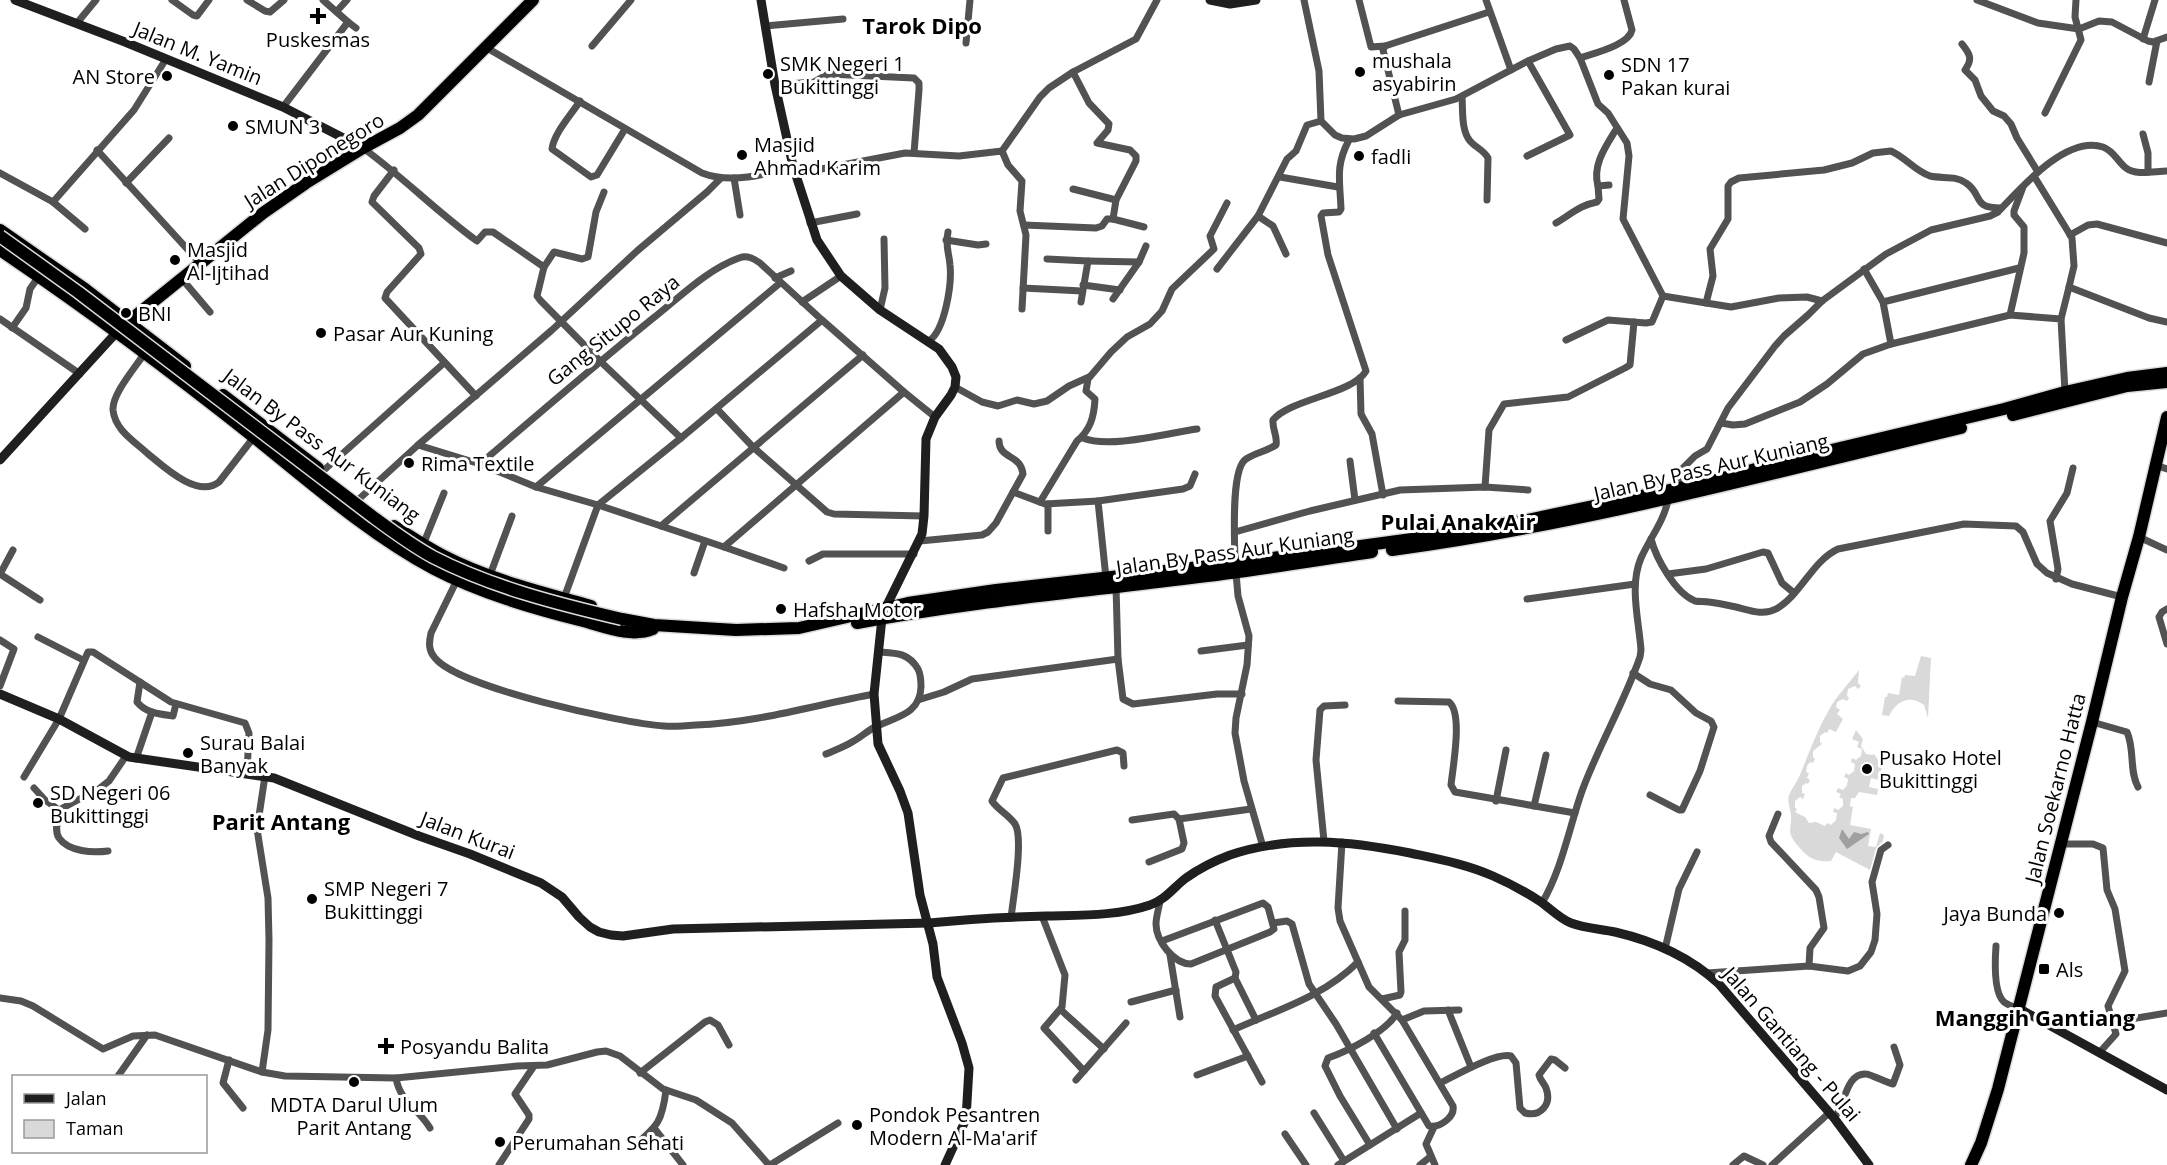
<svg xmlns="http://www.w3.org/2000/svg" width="2167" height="1165" font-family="'Open Sans',sans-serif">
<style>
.green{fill:#d9d9d9}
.water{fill:#a0a0a0}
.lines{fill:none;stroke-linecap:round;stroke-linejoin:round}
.highway-casing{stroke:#dbdbdb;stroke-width:15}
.street{stroke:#525252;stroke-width:7}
.secondary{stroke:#1f1f1f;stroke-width:9}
.highway{stroke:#000;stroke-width:12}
.highway-bridge-casing{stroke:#dbdbdb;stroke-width:15;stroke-linecap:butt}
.highway-bridge{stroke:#000;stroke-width:12}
.poi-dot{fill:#000;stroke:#fff;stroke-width:2}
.labels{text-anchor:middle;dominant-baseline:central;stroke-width:6;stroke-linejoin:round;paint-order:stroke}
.poi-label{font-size:20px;fill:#000;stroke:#fff;text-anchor:start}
.street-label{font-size:20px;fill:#000;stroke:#fff}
.quarter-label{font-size:22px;font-weight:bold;fill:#000;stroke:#fff}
</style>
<rect width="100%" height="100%" fill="#fff"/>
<g class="green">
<path d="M1921 656 1931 658 1928 718 1924 705C1910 694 1896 701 1889 716L1882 715 1885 697H1887L1888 693 1899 695 1902 677 1904 678 1905 675 1915 676Z"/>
<path d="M1859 670 1858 683 1861 686 1858 689 1855 686 1848 689 1847 696 1849 698 1847 701 1843 699 1837 702 1836 707 1840 710 1837 714 1843 719 1836 732 1829 729 1827 733 1825 732 1820 736V742L1822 744 1813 751V757L1815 759 1813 763 1810 762 1807 766 1806 772 1809 773 1807 778 1810 780 1808 784 1806 783 1802 786V793L1805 794 1803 799 1800 797 1795 801V808L1797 809 1795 812 1805 817 1809 823 1816 822 1825 826 1827 823 1831 825 1836 820 1837 813 1833 812 1834 808 1838 810 1843 806V799L1839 797 1841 794 1836 792 1838 788 1843 790 1847 785 1848 779 1844 777 1846 773 1849 775 1854 771 1855 764 1851 762 1852 758 1856 760 1861 756 1862 749 1857 747 1859 742 1852 739 1856 730 1863 739 1861 746 1866 754 1872 755 1874 754 1882 766 1879 780 1871 778 1869 787 1878 789 1877 795 1859 792 1855 798H1851L1850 806 1853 807 1850 825 1871 829 1868 846 1876 847 1880 833 1884 835 1883 841 1876 848 1870 870 1836 852 1831 861C1816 862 1809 859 1799 847 1785 831 1792 831 1791 814 1790 807 1787 803 1789 795 1792 788 1797 782 1800 775 1810 750 1819 726 1833 703 1841 691 1851 681 1859 670Z"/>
</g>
<path class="water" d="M1842 829 1849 839 1854 832 1861 834 1868 832 1869 834 1847 849 1839 838Z"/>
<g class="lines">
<defs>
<g id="highway">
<path d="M0 230 85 289 185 366"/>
<path d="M0 250C87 309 172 372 255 438 311 483 370 535 434 569 480 593 532 608 583 621 605 627 631 638 653 629"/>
<path d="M128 322 263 213 306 183 363 148 400 128 418 115 533 0"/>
<path d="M223 395 318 468"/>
<path d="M2013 415 2127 386 2167 382"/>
<path d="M394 526C410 536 425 546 442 555 488 579 541 592 591 606"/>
<path d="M1392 550C1585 524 1772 473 1961 428"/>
<path d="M622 619 654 625 736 630 799 628 908 603 996 590 1235 563 1434 536 1527 520 1712 481 1781 462 2004 409 2065 392 2127 378 2167 373"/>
<path d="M857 623C967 602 1080 592 1191 578 1252 571 1311 561 1372 552"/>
<path d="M1971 1165 1981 1143 1998 1089 2092 722 2122 597 2139 537 2167 417"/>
</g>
</defs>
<use href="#highway" class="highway-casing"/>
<g class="street">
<path d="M172 0 193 15 197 16 209 0"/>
<path d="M247 0 265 11 270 12 284 0"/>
<path d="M323 0 348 22"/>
<path d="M1304 0 1319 71 1321 121 1335 135 1342 138 1354 139 1366 136 1399 115 1456 99 1528 61 1556 49 1570 46 1574 49 1580 58C1594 53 1629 45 1632 30L1624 0"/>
<path d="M1359 0 1371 47 1385 46"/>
<path d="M1486 0 1511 70"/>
<path d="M1977 0 2038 23 2079 29 2099 21 2112 22 2148 41 2153 42 2167 37"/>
<path d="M337 11 347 0"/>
<path d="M77 23 96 0"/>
<path d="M765 26 843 19"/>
<path d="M2143 39 2155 0"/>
<path d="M966 43 970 0"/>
<path d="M1962 44C1970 54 1973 59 1965 70L1975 80 1981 96 1993 111 2004 116 2011 124 2017 138 2038 172"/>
<path d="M592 46 631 0"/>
<path d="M487 48 702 173C730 184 765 175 793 166"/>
<path d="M2149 82 2157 41"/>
<path d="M775 85 814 82 828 74 914 78 919 83V90L914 153"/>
<path d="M1462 97C1463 110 1461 130 1470 141 1476 148 1484 150 1488 158L1487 200"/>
<path d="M580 101C571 115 554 133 552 149L591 177 597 175 625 129"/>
<path d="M283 107 348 22 356 28"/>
<path d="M2045 113 2081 40 2075 17 2076 0"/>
<path d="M1399 115 1383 50 1385 46 1489 12"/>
<path d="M2143 134 2148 153V172"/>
<path d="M363 148C403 177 437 212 477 241L485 232H493L544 267 537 296 540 300 600 361 681 438"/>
<path d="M97 150 200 263"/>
<path d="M1002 151 1040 97 1049 88 1073 72"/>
<path d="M1527 156 1570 135 1528 61"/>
<path d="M394 170 374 196 372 202 419 248 421 254 387 292 385 298 476 396"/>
<path d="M0 173 53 202 85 229"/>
<path d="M795 174 905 153 959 156 1002 151 1008 165 1022 181 1020 211 1026 235 1022 309"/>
<path d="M2034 176 2072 238 2074 266 2069 287 2149 318 2167 322"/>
<path d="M1280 177 1338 187"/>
<path d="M734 178 740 215"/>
<path d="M126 183 169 138"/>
<path d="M1609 185 1598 186C1592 165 1606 146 1617 128"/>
<path d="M2023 187 2014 211V215L2024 227V253L2010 315 2061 319 2065 392"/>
<path d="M1073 189 1116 200"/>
<path d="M53 202 134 110 166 59"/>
<path d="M1258 216 1273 226 1286 254"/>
<path d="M810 223 857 214"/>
<path d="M1556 223C1570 215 1580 205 1597 202L1599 199 1598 186"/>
<path d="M1024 225 1096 228 1102 226 1107 219H1113"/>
<path d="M1144 227 1113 219 1116 200 1136 161V156L1130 150 1097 143 1108 130 1109 124 1089 103 1073 72 1136 39 1157 0"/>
<path d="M2070 235 2088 225 2097 224 2167 243"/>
<path d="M946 240 978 245 986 244"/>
<path d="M1047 259 1088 261 1081 302"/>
<path d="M1088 261 1139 262"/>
<path d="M544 267 554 252 582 259 588 257 596 212 604 192"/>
<path d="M1217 269 1258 216 1287 159 1296 151 1307 125 1321 121"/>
<path d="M1864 269 1883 302 1891 344 2010 315"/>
<path d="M775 278 791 271"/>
<path d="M182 279 210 312"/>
<path d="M1083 285 1120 290"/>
<path d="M1023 288 1082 291"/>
<path d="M1663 296 1731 307 1779 298 1807 297 1822 301"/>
<path d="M1113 299 1139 262 1146 246"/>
<path d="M802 302 841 276"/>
<path d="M1883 302 2019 268"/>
<path d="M1706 303 1713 276 1710 249 1728 219V186L1731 182 1739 178 1824 170 1852 163 1873 153 1891 151C1905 157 1915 171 1930 176 1942 179 1955 175 1966 183 1984 195 1971 208 2001 208"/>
<path d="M880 310 885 288 884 239"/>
<path d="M0 319 80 374"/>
<path d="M2061 319 2069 287"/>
<path d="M822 320 904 392 935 417"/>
<path d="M12 328 26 308 30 289 39 276"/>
<path d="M1566 340 1608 320 1646 323 1652 322 1663 296 1623 219 1629 156 1627 143 1608 113 1598 104 1580 58"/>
<path d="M929 341C945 330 952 284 950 265 949 252 945 247 948 232"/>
<path d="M144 354C135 368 112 394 113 410 115 430 134 441 147 453 163 466 197 499 219 482L254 437"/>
<path d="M1360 378 1361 414 1372 434 1383 495"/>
<path d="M955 387 982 402 998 406 1017 400 1034 404 1047 401 1069 386 1089 377"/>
<path d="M717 409 753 447 827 512 834 514 924 516"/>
<path d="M1721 423 1733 425 1745 424 1800 402 1827 384 1863 354 1891 344"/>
<path d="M1083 438C1109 449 1168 433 1197 429"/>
<path d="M418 445 480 464C537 415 594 366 652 319 679 298 706 270 739 258 747 255 753 258 760 263L822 320 681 438 598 505 564 598"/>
<path d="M1350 461 1355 500"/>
<path d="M480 464 536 487 598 505 724 547 904 392"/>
<path d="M2155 465 2167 469"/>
<path d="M323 471 444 363"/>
<path d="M536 487 780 283"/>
<path d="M1485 487 1489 430 1504 404 1568 397 1625 368 1630 365 1634 322"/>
<path d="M1678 487 1683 468 1695 456 1707 449 1728 408 1775 346 1784 336 1808 315 1822 301 1886 254 1931 230 1990 216 1998 212C2021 188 2066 135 2103 147 2114 151 2118 162 2126 168 2136 176 2155 171 2167 171"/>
<path d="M1013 492 1045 504 1098 501"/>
<path d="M359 499 418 445 552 330 637 251 707 192 720 179"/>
<path d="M1040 502 1077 441C1090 430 1094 418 1095 399L1086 391 1088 379 1111 352 1127 337 1150 324 1162 311 1172 289 1214 249 1210 236 1227 203"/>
<path d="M661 526 863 355"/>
<path d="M1048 531V504"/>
<path d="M1235 532 1310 511 1400 490 1485 487 1528 490"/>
<path d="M2139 537 2167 550"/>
<path d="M1651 539C1656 558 1675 593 1695 601 1700 602 1704 601 1709 602 1718 603 1727 605 1736 607 1749 610 1763 616 1776 609 1801 595 1812 561 1838 549L1964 524 2016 526 2023 532 2037 564 2047 573 2072 584 2122 597"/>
<path d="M920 541 982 535 988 532 996 523 1023 474C1021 454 999 459 999 441"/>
<path d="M423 545 444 493"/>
<path d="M724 547 784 568"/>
<path d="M809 561 823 554H914"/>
<path d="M1235 563C1235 544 1230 469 1246 459 1255 453 1267 451 1276 445 1278 437 1272 429 1273 420 1290 399 1353 394 1366 371L1328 255 1321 216 1323 213 1339 212 1341 209C1340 181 1335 166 1349 140"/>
<path d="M694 573 705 541"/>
<path d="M1236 573 1238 596 1249 636 1247 665 1236 718 1235 733 1244 781 1263 847"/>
<path d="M0 574 40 600"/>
<path d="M0 574 13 550"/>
<path d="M1668 574 1706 569 1763 552 1768 553 1782 583 1794 593"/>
<path d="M490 575 512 516"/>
<path d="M1106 578 1098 501 1183 489 1190 486 1195 474"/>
<path d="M2056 579 2058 569 2050 521 2067 493 2073 468"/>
<path d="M457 580 431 633C429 642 428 650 435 658 459 688 622 723 664 726 674 727 685 726 696 725 756 723 815 705 874 694"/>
<path d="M1116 586 1118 659 1123 699 1133 704 1217 694H1242"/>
<path d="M1527 599 1635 584"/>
<path d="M2167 609 2162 612 2159 617 2167 644"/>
<path d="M38 637 83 660"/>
<path d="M0 640 14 649 0 686"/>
<path d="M1201 651 1248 645"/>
<path d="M1633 673 1650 684 1671 690 1696 713 1711 721 1714 727 1700 771 1682 810H1679L1650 795"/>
<path d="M140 682 137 702C146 713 159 714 173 716L176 704"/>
<path d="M918 700 944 692 972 679 1118 659"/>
<path d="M1398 701 1449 702C1463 713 1453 766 1451 785L1455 792 1575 813"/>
<path d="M2092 722 2127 732C2135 750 2129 771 2138 787"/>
<path d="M826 754C835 750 844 747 852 742 860 738 867 731 875 727 895 717 920 715 921 687 921 681 921 675 918 669 908 652 895 653 878 652"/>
<path d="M136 759 152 712"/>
<path d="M24 777 59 719 88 652H93L171 702 245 723 249 733 247 773"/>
<path d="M34 788 45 800 59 810C58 818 54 831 59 838 69 852 93 853 108 851"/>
<path d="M1496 801 1506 750"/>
<path d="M1534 806 1546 755"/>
<path d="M59 810 100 788 109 781 126 756"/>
<path d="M1778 814 1769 836 1771 842 1816 890 1819 897 1824 928 1810 948 1809 966"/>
<path d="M1132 820 1174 814 1179 819"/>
<path d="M1324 841 1316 760 1320 710 1324 706 1345 705"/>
<path d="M1342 842 1338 908 1340 921 1369 987 1402 1020 1453 1106C1455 1117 1440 1128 1429 1126L1374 1033"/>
<path d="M2061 844H2093L2103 848 2107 890 2115 909 2125 971 2108 1006 2116 1034 2099 1053"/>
<path d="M1149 862 1182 849 1184 843 1179 819 1251 809"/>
<path d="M1160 901C1159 908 1156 917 1156 924 1156 941 1174 964 1191 964L1270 932 1274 929 1268 907 1263 903 1162 941"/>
<path d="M1542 903C1562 869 1569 828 1582 791 1599 745 1624 703 1640 657L1641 650C1639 621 1629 586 1641 558 1650 538 1664 521 1668 500"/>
<path d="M1042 916 1065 975 1062 1007 1044 1028 1084 1071"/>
<path d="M1011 918C1013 899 1024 838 1015 824 1009 815 998 810 992 801L1003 778 1117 750 1123 753 1124 766"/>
<path d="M1215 920 1236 972 1235 978 1216 987 1215 996 1262 1082"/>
<path d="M1273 923 1287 921 1292 924 1309 984 1336 1024 1397 1129"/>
<path d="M1996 946C1995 960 1993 992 2004 1002 2008 1005 2014 1007 2018 1008"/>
<path d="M1665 949 1679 889 1697 852"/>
<path d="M1170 955 1180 1017"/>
<path d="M1707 973 1809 966 1848 971 1860 966 1871 952 1875 940 1877 914 1872 882 1881 850 1888 845"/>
<path d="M1235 978 1256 1020"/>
<path d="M0 998 21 1001 33 1006 103 1049 133 1036 155 1035 262 1072 285 1076 396 1078 517 1066 547 1065 597 1052 606 1051 620 1056 663 1089 696 1100 732 1123 769 1165"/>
<path d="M1382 999 1400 995 1401 992 1399 952 1405 940V911"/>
<path d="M1131 1002 1176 990"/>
<path d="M1061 1010 1104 1049"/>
<path d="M1448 1010 1471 1067"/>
<path d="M1402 1020 1424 1011 1459 1010"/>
<path d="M2113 1022 2167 1013"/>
<path d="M1233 1030C1277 1010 1323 997 1358 962"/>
<path d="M229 1060 223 1083 243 1108"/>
<path d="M262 1072 268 1030 269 940 268 898 257 829 265 776"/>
<path d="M640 1073 705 1022 710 1020 718 1025 729 1045"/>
<path d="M1197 1075 1248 1056"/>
<path d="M118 1076 147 1035"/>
<path d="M396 1078C400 1102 418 1108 430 1128"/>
<path d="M1076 1080 1126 1023"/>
<path d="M1440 1083C1455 1076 1496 1052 1511 1056L1516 1063 1520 1108 1525 1113C1541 1117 1552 1104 1546 1088 1544 1083 1540 1080 1539 1075L1551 1059 1555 1060 1565 1068"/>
<path d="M1314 1113 1344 1161"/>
<path d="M1834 1118C1845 1107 1845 1073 1866 1074 1870 1074 1885 1082 1893 1084L1900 1065 1894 1047"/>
<path d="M1434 1127 1426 1144 1435 1165"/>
<path d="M654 1128 683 1165"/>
<path d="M1285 1134 1306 1165"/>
<path d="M1370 1145 1340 1096 1325 1066 1328 1058C1348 1051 1386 1032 1397 1013"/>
<path d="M633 1147C657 1126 662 1123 666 1090"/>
<path d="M499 1165 529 1119V1115L515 1094 534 1066"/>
<path d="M770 1165 838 1123"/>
<path d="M1338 1165 1421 1113"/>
<path d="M1420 1165 1430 1157"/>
<path d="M1733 1165 1744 1156 1763 1165"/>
<path d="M1772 1165 1829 1113"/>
</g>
<g class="secondary">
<path d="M15 0 125 42 283 107 363 148"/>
<path d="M761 0 775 85 793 166 817 240 841 276 880 310 939 349 952 367 956 377 955 387 951 395 935 417 926 439 924 516 922 534 885 609"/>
<path d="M1210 0 1230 4 1256 0"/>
<path d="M0 460 116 333"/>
<path d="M882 618 874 694 878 744 900 791 908 813 920 895 933 944 937 977 962 1043 969 1068 966 1119 945 1165"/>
<path d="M0 694 59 719 129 757 274 778 419 836 470 854 541 883 562 897 579 917 590 927 599 932 611 935 623 936 673 929 929 923C968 919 1007 917 1046 916 1080 915 1118 916 1150 905 1164 901 1174 887 1186 878 1200 868 1214 861 1230 855 1290 835 1350 841 1410 853 1438 859 1466 864 1493 876 1509 883 1526 892 1541 902 1551 909 1559 918 1571 923 1584 928 1600 929 1615 932 1654 941 1690 957 1719 984L1834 1118 1869 1165"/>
<path d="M2018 1008 2167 1090"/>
</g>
<use href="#highway" class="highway"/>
<defs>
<path id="highway-bridge" d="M0 236 78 292 372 516C391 530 411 545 433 557 491 587 558 604 622 619"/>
</defs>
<use href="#highway-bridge" class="highway-bridge-casing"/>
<use href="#highway-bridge" class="highway-bridge"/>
</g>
<g class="poi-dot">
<path d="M315 7h6v6h6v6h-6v6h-6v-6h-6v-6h6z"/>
<circle cx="1360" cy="72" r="6"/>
<circle cx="768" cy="74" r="6"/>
<circle cx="1609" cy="75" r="6"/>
<circle cx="167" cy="76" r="6"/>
<circle cx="233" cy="126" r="6"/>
<circle cx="742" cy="155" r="6"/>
<circle cx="1359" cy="156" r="6"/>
<circle cx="175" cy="260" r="6"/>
<circle cx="126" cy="313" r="6"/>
<circle cx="321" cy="333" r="6"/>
<circle cx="409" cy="463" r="6"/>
<circle cx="781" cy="609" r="6"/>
<circle cx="188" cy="753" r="6"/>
<circle cx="1867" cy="769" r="6"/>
<circle cx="38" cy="803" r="6"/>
<circle cx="312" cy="899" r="6"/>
<circle cx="2059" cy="913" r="6"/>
<rect x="2038" y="963" width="12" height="12" rx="3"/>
<path d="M383 1037h6v6h6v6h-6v6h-6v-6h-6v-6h6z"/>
<circle cx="354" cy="1082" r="6"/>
<circle cx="857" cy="1125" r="6"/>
<circle cx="500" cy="1142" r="6"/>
</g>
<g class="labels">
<g class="poi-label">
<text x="318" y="39" text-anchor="middle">Puskesmas</text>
<text x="1372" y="60">mushala<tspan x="1372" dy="23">asyabirin</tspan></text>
<text x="780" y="63">SMK Negeri 1<tspan x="780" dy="23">Bukittinggi</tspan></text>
<text x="1621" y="64">SDN 17<tspan x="1621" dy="23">Pakan kurai</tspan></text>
<text x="155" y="76" text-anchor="end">AN Store</text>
<text x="245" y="126">SMUN 3</text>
<text x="754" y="144">Masjid<tspan x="754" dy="23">Ahmad Karim</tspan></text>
<text x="1371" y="156">fadli</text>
<text x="187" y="249">Masjid<tspan x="187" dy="23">Al-Ijtihad</tspan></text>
<text x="138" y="313">BNI</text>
<text x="333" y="333">Pasar Aur Kuning</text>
<text x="421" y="463">Rima Textile</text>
<text x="793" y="609">Hafsha Motor</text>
<text x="200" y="742">Surau Balai<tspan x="200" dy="23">Banyak</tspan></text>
<text x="1879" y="757">Pusako Hotel<tspan x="1879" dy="23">Bukittinggi</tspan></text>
<text x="50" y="792">SD Negeri 06<tspan x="50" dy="23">Bukittinggi</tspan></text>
<text x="324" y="888">SMP Negeri 7<tspan x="324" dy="23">Bukittinggi</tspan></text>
<text x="2047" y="913" text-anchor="end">Jaya Bunda</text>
<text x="2056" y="969">Als</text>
<text x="400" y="1046">Posyandu Balita</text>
<text x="354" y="1104" text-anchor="middle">MDTA Darul Ulum<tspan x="354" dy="23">Parit Antang</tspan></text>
<text x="869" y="1114">Pondok Pesantren<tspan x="869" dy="23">Modern Al-Ma'arif</tspan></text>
<text x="512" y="1142">Perumahan Sehati</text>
</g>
<g class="street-label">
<text transform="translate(198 53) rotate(22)">Jalan M. Yamin</text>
<text transform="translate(314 160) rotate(-32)">Jalan Diponegoro</text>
<text transform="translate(613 330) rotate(-39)">Gang Situpo Raya</text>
<text transform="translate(322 445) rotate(37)">Jalan By Pass Aur Kuniang</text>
<text transform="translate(1711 467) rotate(-13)">Jalan By Pass Aur Kuniang</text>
<text transform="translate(1235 551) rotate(-8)">Jalan By Pass Aur Kuniang</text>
<text transform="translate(2055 788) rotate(-76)">Jalan Soekarno Hatta</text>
<text transform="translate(468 835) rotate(21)">Jalan Kurai</text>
<text transform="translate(1792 1044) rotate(49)">Jalan Gantiang - Pulai</text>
</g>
<g class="quarter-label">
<text x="922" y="25">Tarok Dipo</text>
<text x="1458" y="521">Pulai Anak Air</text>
<text x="281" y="821">Parit Antang</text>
<text x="2035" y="1017">Manggih Gantiang</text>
</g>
</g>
<rect x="12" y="1075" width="195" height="78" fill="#ffffff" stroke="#999999" stroke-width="1.5"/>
<rect x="24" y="1094" width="30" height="9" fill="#1f1f1f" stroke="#999999" stroke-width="1.5"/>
<text x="66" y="1105" font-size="18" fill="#000000">Jalan</text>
<rect x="24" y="1120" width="30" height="18" fill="#d9d9d9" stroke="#999999" stroke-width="1.5"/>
<text x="66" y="1135" font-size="18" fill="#000000">Taman</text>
</svg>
